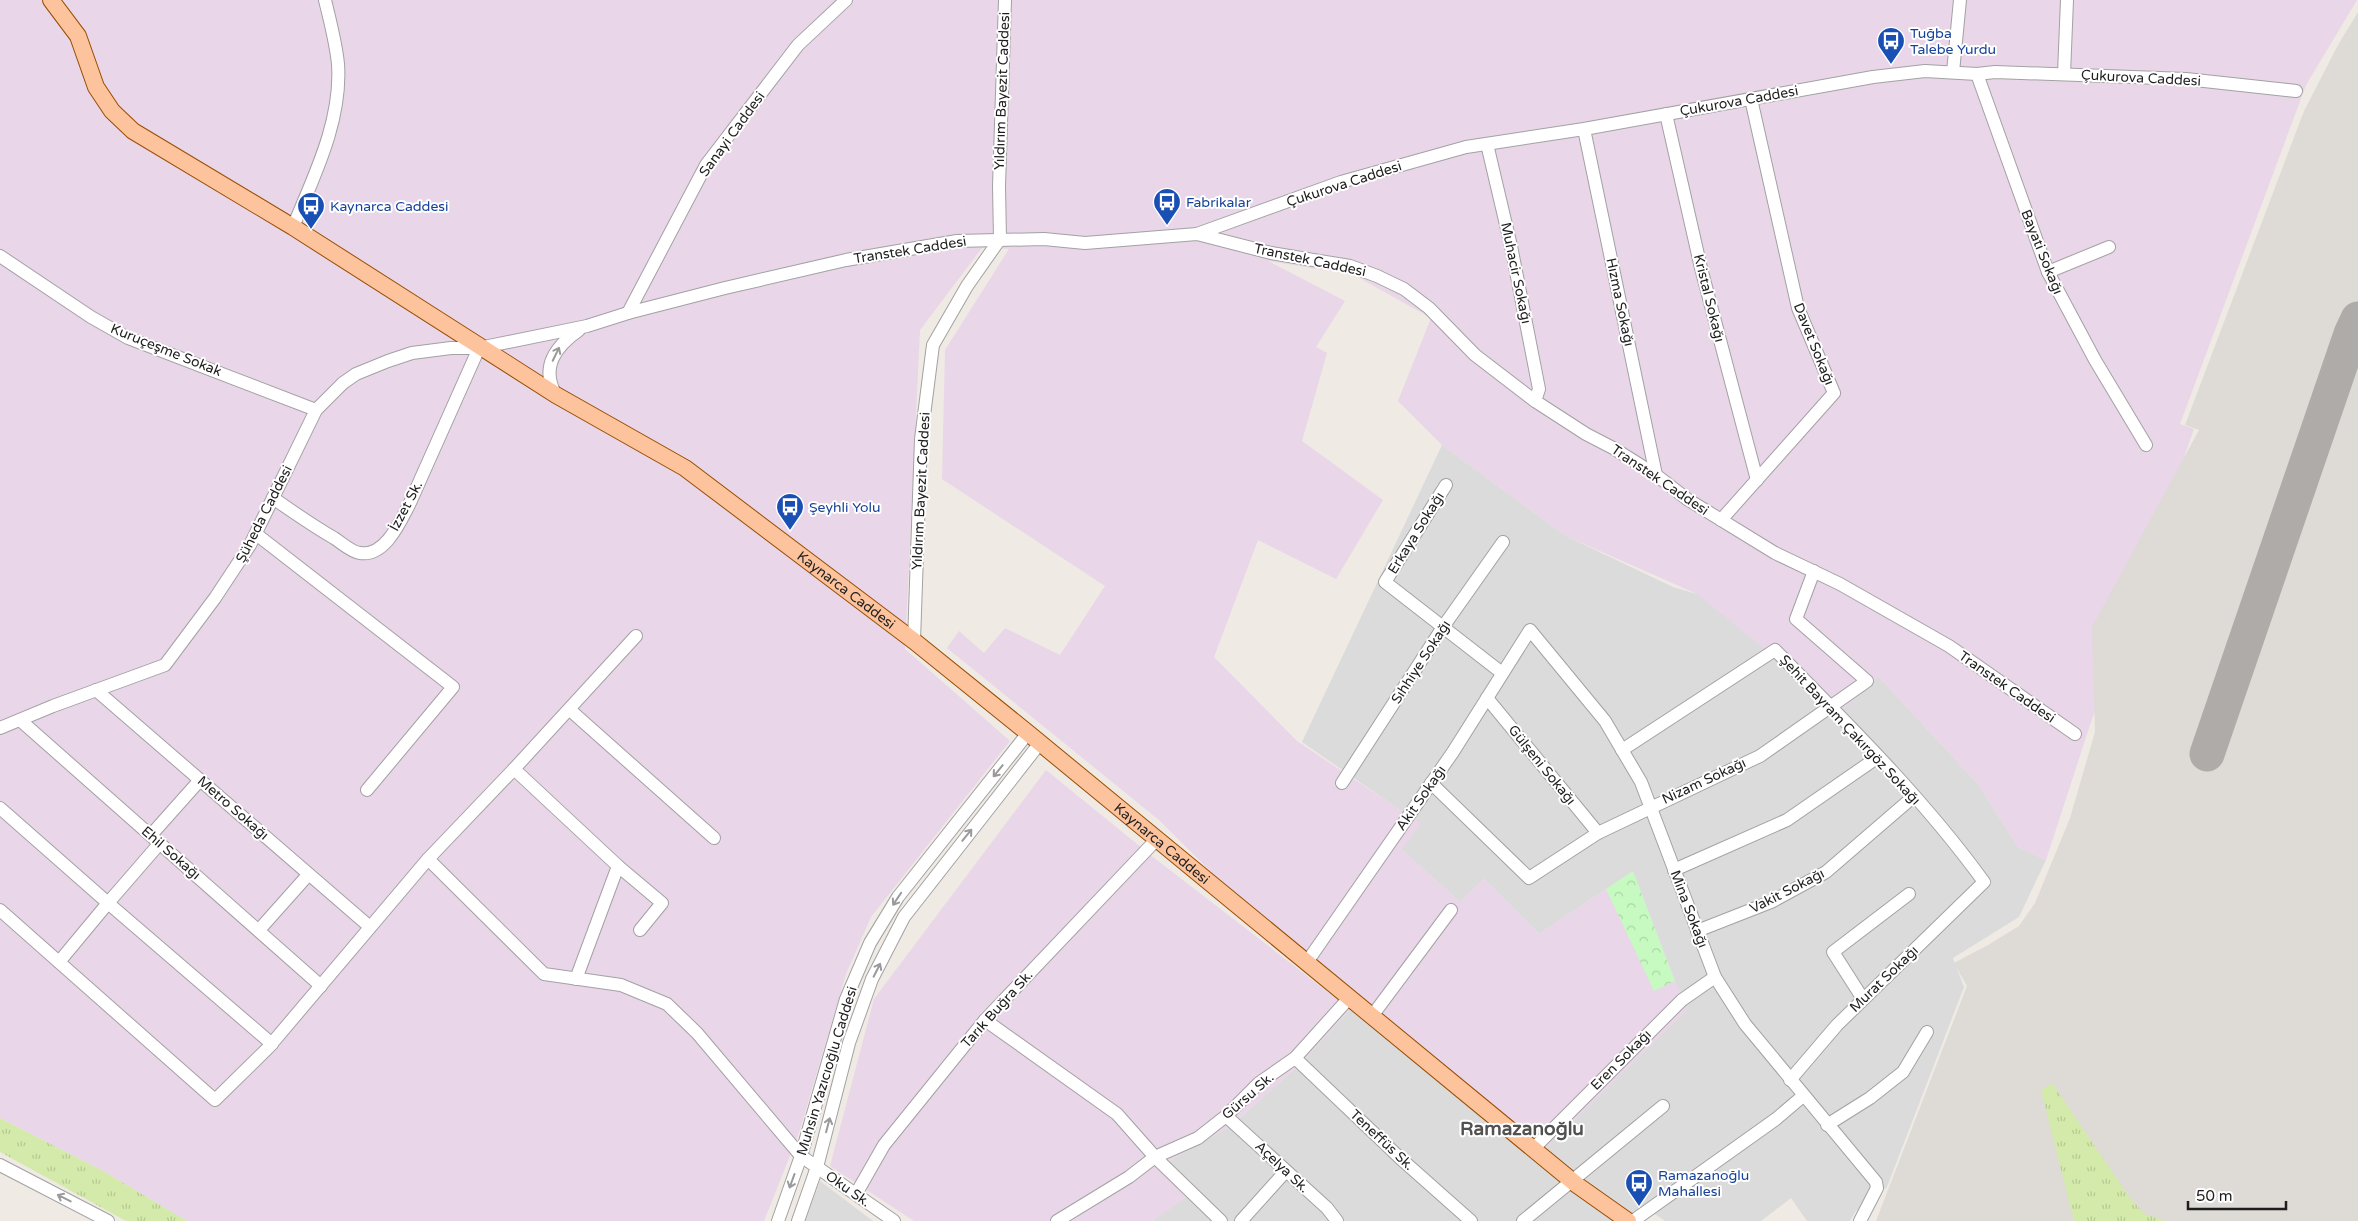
<svg xmlns="http://www.w3.org/2000/svg" width="2358" height="1221" font-family="'Varela Round',sans-serif">
<style>
.residential{fill:#dcdbdb}
.industrial{fill:#e9d6e8}
.airport{fill:#dedad6}
.grass{fill:url(#grass-tufts)}
.park{fill:url(#park-crowns)}
.lines{fill:none;stroke-linecap:round;stroke-linejoin:round}
.taxiway{stroke:#aeaba8;stroke-width:35}
.minor-casing{stroke:#a2a2a2;stroke-width:14}
.major-casing{stroke:#994d00;stroke-width:18}
.minor{stroke:#fff;stroke-width:12}
.major{stroke:#fdc39c;stroke-width:16}
.oneway{stroke:#9a9a9a}
.labels{text-anchor:middle;dominant-baseline:central;stroke-width:4;stroke-linejoin:round;paint-order:stroke}
.transit-label{font-size:14px;fill:#164399;stroke:#fff;text-anchor:start}
.street-label{font-size:14px;fill:#1e1e1e;stroke:#fff}
.district-label{font-size:19px;font-weight:bold;fill:#515151;stroke:#fff}
</style>
<defs>
<pattern id="grass-tufts" width="24" height="20" patternUnits="userSpaceOnUse" patternTransform="scale(1.25)"><rect width="24" height="20" fill="#d4eaaa"/><path d="M3 7l-1-3M5 7V3M7 7l1-3M15 17l-1-3M17 17v-4M19 17l1-3" fill="none" stroke="#b6c892"/></pattern>
<pattern id="park-crowns" width="20" height="18" patternUnits="userSpaceOnUse" patternTransform="scale(1.25)"><rect width="20" height="18" fill="#c6fac1"/><path d="M2 6a3 3 0 1 1 6 0M12 15a3 3 0 1 1 6 0" fill="none" stroke="#aad6a5"/></pattern>
</defs>
<rect width="100%" height="100%" fill="#efeae4"/>
<g class="residential">
<path d="M1442 445 1566 536 1673 587 1697 594 1879 677 1978 784 2018 847 2046 860 2019 917 1953 958 1964 987 1887 1187 1855 1212 1850 1221H1807L1791 1198 1761 1221H1665L1643 1206 1627 1221H1152L1186 1197 1157 1168 1231 1126 1298 1066 1350 1010 1534 1160 1606 889 1539 934 1484 879 1460 902 1401 849 1420 824 1302 742Z"/>
<path d="M820 1181 873 1221H805Z"/>
</g>
<path class="industrial" d="M0 0H2357L2306 85 2180 424 2194 429 2089 728 2046 860 2018 847 1978 784 1879 677 1841 711 1697 594 1566 536 1442 445 1398 401 1431 318 1354 275 1268 261 1345 301 1316 347 1327 353 1302 441 1383 500 1336 579 1258 540 1214 657 1297 741 1421 824 1401 849 1460 902 1484 879 1539 934 1633 871 1687 1010 1534 1160 1350 1010 1298 1066 1231 1126 1157 1168 1187 1197 1152 1221H914L830 1166 874 999 1046 770 1153 857 1346 1006 1159 820 947 648 959 631 984 653 1005 628 1060 655 1105 586 942 479 945 350 1009 249 982 248 920 330 905 649 1010 741 871 917 846 974 799 1133 764 1221H187L105 1172 0 1118Z"/>
<path class="airport" d="M2358 12V1221H1876L1967 986 1954 963 1988 945 2019 926 2035 903 2070 818 2095 732 2092 627 2199 430 2185 425 2304 111 2338 45Z"/>
<g class="grass">
<path d="M2052 1083 2130 1198 2145 1214 2166 1221H2074L2041 1090Z"/>
<path d="M0 1118 105 1172 187 1221H126L0 1152Z"/>
</g>
<path class="park" d="M1633 871 1675 981 1654 991 1606 889Z"/>
<g class="lines">
<path class="taxiway" d="M2207 754 2351 334 2358 319"/>
<defs>
<g id="minor">
<path d="M1953 72 1960 0"/>
<path d="M1977 74 2048 272 2095 360 2146 445"/>
<path d="M2064 74 2067 0"/>
<path d="M1666 114 1701 268 1757 480"/>
<path d="M1584 129 1656 475"/>
<path d="M1487 144 1511 246 1539 389 1535 401"/>
<path d="M293 227C314 176 342 121 338 64 336 43 330 21 325 0"/>
<path d="M1197 234 1341 182 1466 147 1584 129 1873 77 1925 71 1977 74 1995 72 2186 79 2296 91"/>
<path d="M0 256 91 317 128 338 316 410"/>
<path d="M2048 272 2109 247"/>
<path d="M628 313 706 165 798 45 846 0"/>
<path d="M556 395C540 367 556 346 579 330"/>
<path d="M1446 485 1385 582 1502 673"/>
<path d="M273 498C293 512 313 526 334 538 342 543 351 552 360 553 385 557 400 522 409 505L479 348"/>
<path d="M1721 520 1834 393 1798 308 1751 99"/>
<path d="M256 534 453 687 367 790"/>
<path d="M914 641 921 439 933 345 967 286 1000 239 999 186 1005 0"/>
<path d="M96 690 370 927"/>
<path d="M1487 698 1598 833"/>
<path d="M570 710 714 838"/>
<path d="M20 720 321 986"/>
<path d="M0 728 53 706 165 665 215 598 250 545 316 410 343 383 356 374 388 361 412 353 451 348H479L587 326 628 313 725 288 846 260 957 241 1044 239 1085 243 1197 234 1271 253 1350 266 1377 276 1404 289 1429 308 1475 355 1535 401 1586 434 1613 448 1656 475 1687 499 1775 553 1840 584 1949 646 2075 734"/>
<path d="M1622 750 1775 650C1848 724 1923 798 1984 882L1837 1025 1790 1080"/>
<path d="M514 769 636 636"/>
<path d="M1342 783 1443 627 1503 542"/>
<path d="M1431 783 1529 878 1598 833 1760 756 1867 681 1796 619 1814 571"/>
<path d="M0 808 108 903 59 962"/>
<path d="M151 835 200 780"/>
<path d="M160 843 108 903 272 1044"/>
<path d="M428 859 514 769 618 866 576 979"/>
<path d="M618 866 662 903 640 930"/>
<path d="M1674 870 1787 820 1878 757"/>
<path d="M0 910 215 1100 268 1048 428 859 544 974 621 985 667 1004 697 1033 801 1156 894 1221"/>
<path d="M259 930 308 875"/>
<path d="M1697 931 1771 902 1826 872 1913 797"/>
<path d="M1307 962 1453 752 1530 630 1605 721 1641 782 1715 977 1745 1024 1876 1182 1877 1188 1860 1221"/>
<path d="M1863 999 1833 952 1909 894"/>
<path d="M1372 1016 1451 910"/>
<path d="M985 1020 1117 1114 1155 1157 1221 1221"/>
<path d="M1295 1058 1400 1158 1471 1221"/>
<path d="M1226 1116 1327 1208 1337 1221"/>
<path d="M1827 1125 1870 1098 1903 1072 1927 1032"/>
<path d="M1533 1149 1682 1000 1715 977"/>
<path d="M0 1165 108 1221"/>
<path d="M856 1194 884 1145 985 1020 1157 839"/>
<path d="M778 1221 801 1156 846 999 870 943 898 897 1028 733"/>
<path d="M798 1221 817 1167 849 1043 872 979 904 917 1040 743"/>
<path d="M1057 1221 1129 1177 1155 1157 1198 1138 1226 1116 1259 1083 1295 1058 1350 997"/>
<path d="M1241 1221 1286 1171"/>
<path d="M1523 1221 1663 1106"/>
<path d="M1633 1221 1776 1119 1803 1096"/>
</g>
<g id="major">
<path id="s1" d="M51 0 78 36 96 87 112 111 133 131 293 227 556 395 685 468 914 641 1028 733 1577 1185 1628 1221"/>
</g>
</defs>
<use href="#minor" class="minor-casing"/>
<use href="#major" class="major-casing"/>
<use href="#minor" class="minor"/>
<use href="#major" class="major"/>
</g>
<defs><path id="oneway-shaft" d="M-6 0H5M1.5-3L5.5 0L1.5 3" fill="none" stroke-width="1.6" stroke-linecap="round" stroke-linejoin="round" transform="scale(1.25)"/></defs>
<g class="oneway">
<use href="#oneway-shaft" transform="translate(556 354) rotate(-64)"/>
<use href="#oneway-shaft" transform="translate(998 771) rotate(129)"/>
<use href="#oneway-shaft" transform="translate(967 835) rotate(-51)"/>
<use href="#oneway-shaft" transform="translate(897 899) rotate(124)"/>
<use href="#oneway-shaft" transform="translate(877 970) rotate(-63)"/>
<use href="#oneway-shaft" transform="translate(828 1125) rotate(-75)"/>
<use href="#oneway-shaft" transform="translate(792 1181) rotate(110)"/>
<use href="#oneway-shaft" transform="translate(64 1198) rotate(-153)"/>
</g>
<defs>
<symbol id="bus-pin" viewBox="-11 -11 22 30"><path d="M0 17L-7.5 6A9.5 9.5 0 1 1 7.5 6Z" fill="#1a4fb4" stroke="#fff"/><path d="M-5-6H5V4H4V6H2V4H-2V6H-4V4H-5ZM-3.5-4V0h7V-4ZM-3.5 1.2v1.5H-2V1.2ZM2 1.2v1.5H3.5V1.2Z" fill="#fff"/></symbol>
</defs>
<g fill-rule="evenodd">
<use href="#bus-pin" x="1875" y="25" width="32" height="43"/>
<use href="#bus-pin" x="1151" y="186" width="32" height="43"/>
<use href="#bus-pin" x="295" y="190" width="32" height="43"/>
<use href="#bus-pin" x="774" y="491" width="32" height="43"/>
<use href="#bus-pin" x="1623" y="1167" width="32" height="43"/>
</g>
<g class="labels">
<g class="transit-label">
<text x="1910" y="33">Tuğba<tspan x="1910" dy="16">Talebe Yurdu</tspan></text>
<text x="1186" y="202">Fabrikalar</text>
<text x="330" y="206">Kaynarca Caddesi</text>
<text x="809" y="507">Şeyhli Yolu</text>
<text x="1658" y="1175">Ramazanoğlu<tspan x="1658" dy="16">Mahallesi</tspan></text>
</g>
<g class="street-label">
<text transform="translate(2141 78) rotate(3)">Çukurova Caddesi</text>
<text transform="translate(1002 91) rotate(-88)">Yıldırım Bayezit Caddesi</text>
<text transform="translate(1739 101) rotate(-10)">Çukurova Caddesi</text>
<text transform="translate(732 134) rotate(-54)">Sanayi Caddesi</text>
<text transform="translate(1344 184) rotate(-18)">Çukurova Caddesi</text>
<text transform="translate(910 250) rotate(-9)">Transtek Caddesi</text>
<text transform="translate(2042 252) rotate(68)">Bayati Sokağı</text>
<text transform="translate(1310 260) rotate(12)">Transtek Caddesi</text>
<text transform="translate(1516 273) rotate(78)">Muhacir Sokağı</text>
<text transform="translate(1709 298) rotate(76)">Kristal Sokağı</text>
<text transform="translate(1620 302) rotate(78)">Hızma Sokağı</text>
<text transform="translate(1814 344) rotate(68)">Davet Sokağı</text>
<text transform="translate(166 350) rotate(22)">Kuruçeşme Sokak</text>
<text transform="translate(1660 480) rotate(34)">Transtek Caddesi</text>
<text transform="translate(921 491) rotate(-87)">Yıldırım Bayezit Caddesi</text>
<text transform="translate(406 506) rotate(-62)">İzzet Sk.</text>
<text transform="translate(264 514) rotate(-63)">Şüheda Caddesi</text>
<text transform="translate(1416 533) rotate(-58)">Erkaya Sokağı</text>
<text stroke="none"><textPath href="#s1" startOffset="1006">Kaynarca Caddesi</textPath></text>
<text transform="translate(1421 662) rotate(-57)">Sıhhiye Sokağı</text>
<text transform="translate(2007 687) rotate(35)">Transtek Caddesi</text>
<text transform="translate(1850 730) rotate(47)">Şehit Bayram Çakırgöz Sokağı</text>
<text transform="translate(1542 765) rotate(51)">Gülşeni Sokağı</text>
<text transform="translate(1704 781) rotate(-25)">Nizam Sokağı</text>
<text transform="translate(1421 798) rotate(-55)">Akit Sokağı</text>
<text transform="translate(233 808) rotate(41)">Metro Sokağı</text>
<text stroke="none"><textPath href="#s1" startOffset="1411">Kaynarca Caddesi</textPath></text>
<text transform="translate(171 853) rotate(41)">Ehil Sokağı</text>
<text transform="translate(1787 891) rotate(-27)">Vakit Sokağı</text>
<text transform="translate(1689 909) rotate(69)">Mina Sokağı</text>
<text transform="translate(1884 979) rotate(-44)">Murat Sokağı</text>
<text transform="translate(997 1009) rotate(-48)">Tarık Buğra Sk.</text>
<text transform="translate(1621 1060) rotate(-45)">Eren Sokağı</text>
<text transform="translate(827 1071) rotate(-73)">Muhsin Yazıcıoğlu Caddesi</text>
<text transform="translate(1248 1096) rotate(-41)">Gürsu Sk.</text>
<text transform="translate(1382 1140) rotate(43)">Teneffüs Sk.</text>
<text transform="translate(1282 1167) rotate(43)">Açelya Sk.</text>
<text transform="translate(848 1189) rotate(35)">Oku Sk.</text>
</g>
<g class="district-label">
<text x="1522" y="1129">Ramazanoğlu</text>
</g>
</g>
<path d="M2188 1201v8h98v-8" fill="none" stroke="#1e1e1e" stroke-width="2.5"/>
<text x="2196" y="1201" font-size="15" fill="#1e1e1e" stroke="#ffffff" stroke-width="4" paint-order="stroke">50 m</text>
</svg>
